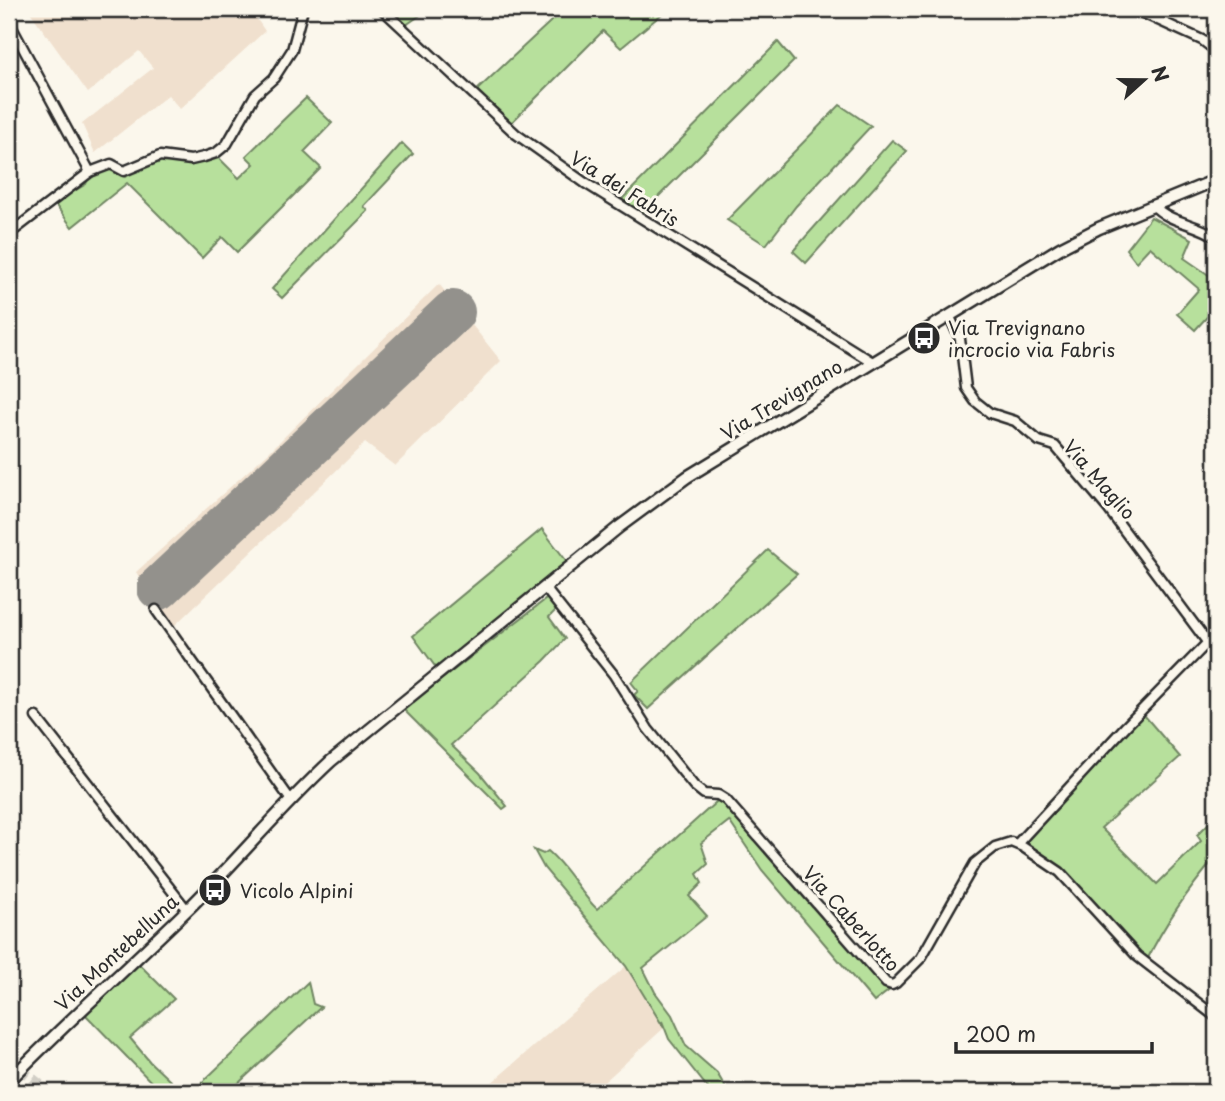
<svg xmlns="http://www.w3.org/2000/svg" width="1225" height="1101" font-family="'Playpen Sans',sans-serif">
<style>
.built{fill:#f0e0ce}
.green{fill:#b7e09c;stroke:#718664;stroke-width:2}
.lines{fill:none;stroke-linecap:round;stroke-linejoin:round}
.runway{stroke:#93918c;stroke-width:44}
.highway-tunnel{stroke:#d1cec5;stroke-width:10;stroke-dasharray:10 5;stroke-linecap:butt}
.minor-casing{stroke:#2b2b2b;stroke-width:13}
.major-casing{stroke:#2b2b2b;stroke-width:15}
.minor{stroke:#fbf7ec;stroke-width:8}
.major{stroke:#fbf7ec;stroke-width:10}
.labels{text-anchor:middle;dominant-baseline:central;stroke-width:6;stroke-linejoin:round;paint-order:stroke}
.street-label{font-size:19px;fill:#2b2b2b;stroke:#fbf7ec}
.poi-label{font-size:19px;fill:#2b2b2b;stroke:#fbf7ec;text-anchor:start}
</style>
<rect width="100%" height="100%" fill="#fbf7ec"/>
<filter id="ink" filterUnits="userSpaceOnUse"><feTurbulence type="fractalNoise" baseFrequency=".0143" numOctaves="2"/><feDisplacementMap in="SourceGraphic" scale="14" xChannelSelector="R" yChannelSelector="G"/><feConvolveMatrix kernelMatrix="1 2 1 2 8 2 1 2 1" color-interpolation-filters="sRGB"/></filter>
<g filter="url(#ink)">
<g class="built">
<path d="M28 9H229L235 17 250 9 265 31 180 109 168 95 95 153 82 124 153 68 139 51 88 93Z"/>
<path d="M439 284 501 361 395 466 365 443 174 626 171 624 160 612 136 572 269 452Z"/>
<path d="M626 966 664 1028 593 1092H481Z"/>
</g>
<g class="green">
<path d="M388 9H429L406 25Z"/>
<path d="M564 9H668L621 48 603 31 510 124 475 92Z"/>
<path d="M778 42 794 61 642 213 621 200Z"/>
<path d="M306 98 332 123 304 152 321 168 237 252 222 237 202 258 127 183 72 227 54 203 86 184 91 172 105 165 126 170 147 161 201 156 211 150 239 178 254 164 246 156Z"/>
<path d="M840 105 871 126 796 206 766 245 727 220Z"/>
<path d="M892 140 907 151 806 263 793 251Z"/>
<path d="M402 143 413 154 364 206 368 211 282 298 272 289Z"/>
<path d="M1151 217 1192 239 1184 258 1216 280V307L1195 330 1177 314 1199 289 1150 247 1136 262 1126 249Z"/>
<path d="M542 529 568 563 542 588 437 669 413 636Z"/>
<path d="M768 550 797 574 648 709 634 695 638 691 631 682Z"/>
<path d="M554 593 559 607 549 617 565 639 544 661 451 745 480 773 507 806 503 809 403 709Z"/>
<path d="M1138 708 1180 757 1101 828 1157 884 1201 841 1197 835 1216 816V857C1188 890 1166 921 1147 960L1118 932 1071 879 1016 841Z"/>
<path d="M725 794 892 988 874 1002 762 870 729 821 701 843 708 864 697 874 702 883 689 896 707 916 643 968 655 992 672 1015 686 1046 717 1073 728 1092H711L669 1039 662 1021 664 1028 626 966 544 868 534 850 543 854 548 851C568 868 579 892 597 909Z"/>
<path d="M135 960 174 999 130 1038 150 1062 182 1092H161L81 1010Z"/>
<path d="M308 982 313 1004 321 1007 229 1092H192Z"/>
</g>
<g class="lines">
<path class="runway" d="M159 588 453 312"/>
<g class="highway-tunnel">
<path d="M9 1060 50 1092"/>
<path d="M9 1079 25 1092"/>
</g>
<defs>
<g id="minor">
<path d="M382 9 516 134 585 183 874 363"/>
<path d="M1134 9 1202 40 1216 51"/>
<path d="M9 22 90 172"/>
<path d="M1153 205C1169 223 1197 223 1216 237"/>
<path d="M9 234 90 172 111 164 124 171 160 156 191 160 204 157 216 153 227 144 255 95 274 78 292 50 303 9"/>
<path d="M950 317 960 339 966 388 975 401 990 413 1015 421 1039 441 1055 446 1109 510 1208 643"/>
<path d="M545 588 614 675 648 729 694 786 704 794 718 795 726 800 886 983 892 985 896 983 921 958 975 863 995 847 1011 842 1023 847 1060 872 1137 956 1216 1017"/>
<path d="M156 610 290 799"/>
<path d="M36 717 187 910"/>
<path d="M1017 844 1126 726 1216 634"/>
</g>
<path id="major" d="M9 1081C66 1022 128 968 186 911 236 862 280 808 331 761L619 527 687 477 1060 248 1099 228 1216 180"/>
</defs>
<use href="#minor" class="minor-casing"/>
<use href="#major" class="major-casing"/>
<use href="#minor" class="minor"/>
<use href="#major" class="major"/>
</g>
</g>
<defs>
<symbol id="bus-disc" viewBox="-11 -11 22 22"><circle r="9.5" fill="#2b2b2b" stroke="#fbf7ec"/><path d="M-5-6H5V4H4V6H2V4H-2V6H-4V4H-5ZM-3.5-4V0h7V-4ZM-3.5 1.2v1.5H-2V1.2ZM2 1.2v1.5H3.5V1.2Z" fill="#fff"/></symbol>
</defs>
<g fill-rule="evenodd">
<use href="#bus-disc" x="905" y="319" width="38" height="38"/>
<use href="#bus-disc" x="196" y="871" width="38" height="38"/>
</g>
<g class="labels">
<g class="street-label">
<text transform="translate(625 188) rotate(32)">Via dei Fabris</text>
<text transform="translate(781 399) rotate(-31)">Via Trevignano</text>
<text transform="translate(1100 479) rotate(49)">Via Maglio</text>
<text transform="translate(852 918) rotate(48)">Via Caberlotto</text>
<text transform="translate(116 952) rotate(-43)">Via Montebelluna</text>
</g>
<g class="poi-label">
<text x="948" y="327">Via Trevignano<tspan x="948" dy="22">incrocio via Fabris</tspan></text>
<text x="240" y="890">Vicolo Alpini</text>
</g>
</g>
<rect width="1225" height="1101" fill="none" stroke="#fbf7ec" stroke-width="35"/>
<rect x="18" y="18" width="1190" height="1066" fill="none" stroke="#2b2b2b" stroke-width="2.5" filter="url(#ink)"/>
<g transform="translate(1144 80) rotate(69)" stroke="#fbf7ec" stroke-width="5" paint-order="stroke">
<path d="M0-5L12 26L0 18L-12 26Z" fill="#2b2b2b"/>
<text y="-10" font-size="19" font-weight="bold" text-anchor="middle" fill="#2b2b2b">N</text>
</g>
<path d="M956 1042v10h196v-10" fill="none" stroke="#2b2b2b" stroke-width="3.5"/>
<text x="966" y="1042" font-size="21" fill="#2b2b2b" stroke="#fbf7ec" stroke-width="5" paint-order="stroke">200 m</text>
</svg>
